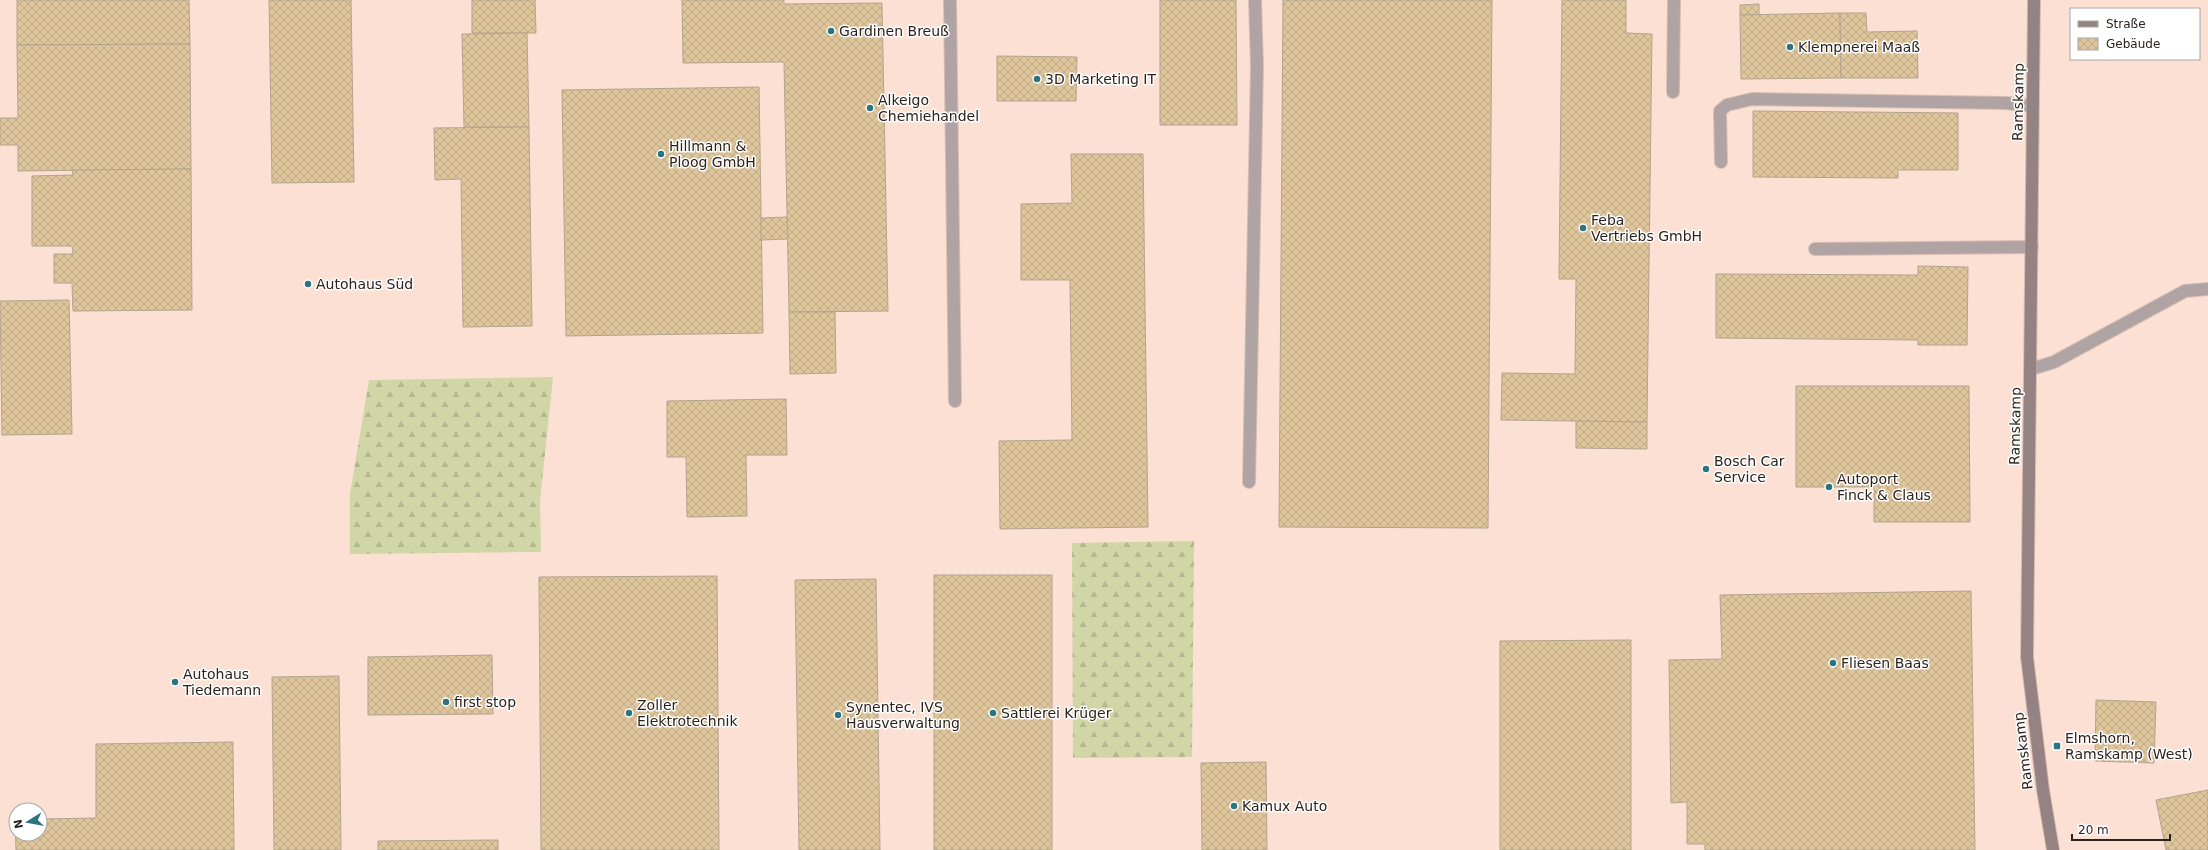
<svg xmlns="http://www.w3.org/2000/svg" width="2208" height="850" font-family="'DejaVu Sans',sans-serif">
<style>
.forest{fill:url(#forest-firs)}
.building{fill:url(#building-cross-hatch);stroke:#b2a58f}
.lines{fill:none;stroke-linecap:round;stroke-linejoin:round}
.lane-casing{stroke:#d6beb2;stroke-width:14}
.secondary-casing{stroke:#d6beb2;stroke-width:14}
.lane{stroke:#b0a3a3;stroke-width:12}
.secondary{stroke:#958282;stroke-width:12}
.poi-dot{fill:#2c747e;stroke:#fff;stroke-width:1.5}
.labels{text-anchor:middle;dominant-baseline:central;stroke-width:3;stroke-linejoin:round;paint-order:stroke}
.poi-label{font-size:14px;fill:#2b221d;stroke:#fff;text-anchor:start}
.street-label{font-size:14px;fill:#2b221d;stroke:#fff}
</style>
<defs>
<pattern id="forest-firs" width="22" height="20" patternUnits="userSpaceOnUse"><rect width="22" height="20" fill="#d1d6a7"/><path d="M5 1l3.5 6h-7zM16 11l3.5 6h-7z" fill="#b4b78f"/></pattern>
<pattern id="building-cross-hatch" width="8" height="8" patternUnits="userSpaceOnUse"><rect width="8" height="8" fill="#dfc59b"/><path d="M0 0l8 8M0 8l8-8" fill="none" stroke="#c0a985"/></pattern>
</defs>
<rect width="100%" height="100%" fill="#fbe0d3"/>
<g class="forest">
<path d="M553 377 540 501 541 552 350 554V494L369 380Z"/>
<path d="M1194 541 1192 757 1073 758 1072 543Z"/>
</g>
<g class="building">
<path d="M17 0H189L190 44 17 45Z"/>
<path d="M269 0H351L354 182 272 183Z"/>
<path d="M472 0H535L536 33H472Z"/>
<path d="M682 0H784V4L882 3 888 311 789 312 784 62 683 63Z"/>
<path d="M1160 0H1236L1237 125H1160Z"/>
<path d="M1283 0H1492L1488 528 1279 527Z"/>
<path d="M1562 0H1626V33L1652 34 1647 422 1501 420 1502 373 1575 374 1576 279H1559Z"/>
<path d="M1759 4V15H1740V5Z"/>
<path d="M1840 13 1841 78 1741 79 1740 15Z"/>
<path d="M1840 13H1866L1867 32 1917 31 1918 78H1841Z"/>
<path d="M527 33 529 127H464L462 34Z"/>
<path d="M190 44 191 169 18 171V145H0V118H18L17 45Z"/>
<path d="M997 56 1077 57 1076 101H997Z"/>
<path d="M759 87 763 333 566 336 562 90Z"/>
<path d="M1753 111 1958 113V170H1898V178L1753 177Z"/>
<path d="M529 127 532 326 463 327 461 179 435 180 434 128Z"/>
<path d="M1071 154H1143L1148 527 1000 529 999 441 1072 440 1070 280H1021V204L1072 203Z"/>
<path d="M191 169 192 310 73 311 72 283H54V254H73L72 246H32V176L73 175 72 170Z"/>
<path d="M787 217 788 239 761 240V218Z"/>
<path d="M1918 266 1968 267 1967 345H1918V340L1716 338V274L1918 275Z"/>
<path d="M69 300 72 434 2 435 0 301Z"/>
<path d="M789 312H835L836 373 790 374Z"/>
<path d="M1796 386H1969L1970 522H1874V487H1796Z"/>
<path d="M786 399 787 455H746L747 516 687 517 686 457H667V401Z"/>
<path d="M1576 421 1647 422V449L1576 448Z"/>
<rect x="934" y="575" width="118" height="275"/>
<path d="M717 576 719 850H541L539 577Z"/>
<path d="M876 579 880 850H799L795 580Z"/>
<path d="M1971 591 1975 850H1705V844H1687V802L1671 803 1669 660 1722 659 1720 595Z"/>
<path d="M1631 640V850H1500V641Z"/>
<path d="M492 655 493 714 368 715V657Z"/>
<path d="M339 676 341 850H274L272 677Z"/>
<path d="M2096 700 2156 702 2154 763 2095 761Z"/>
<path d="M233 742 234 850H16L15 820 16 834H40V819L96 818V744Z"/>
<path d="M1266 762 1267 850H1202L1201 763Z"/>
<path d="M2208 790V850H2166L2156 800Z"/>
<path d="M498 840V850H378V841Z"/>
</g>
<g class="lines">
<defs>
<g id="lane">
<path d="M950 0 955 401"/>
<path d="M1673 92 1674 0"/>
<path d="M1721 162 1720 111 1727 105 1752 99 2006 103 2033 106"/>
<path d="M1815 249 2032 247"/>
<path d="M2031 369 2054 362 2185 291 2208 289"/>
<path d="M1249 482 1257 66 1255 0"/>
</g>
<path id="secondary" d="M2034 0 2027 657 2043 790 2053 850"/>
</defs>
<use href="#lane" class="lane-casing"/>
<use href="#secondary" class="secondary-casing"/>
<use href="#lane" class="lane"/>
<use href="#secondary" class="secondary"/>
</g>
<g class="poi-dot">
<circle cx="831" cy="31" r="4"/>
<circle cx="1790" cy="47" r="4"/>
<circle cx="1037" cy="79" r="4"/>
<circle cx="870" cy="108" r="4"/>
<circle cx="661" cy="154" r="4"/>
<circle cx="1583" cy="228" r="4"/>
<circle cx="308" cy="284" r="4"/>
<circle cx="1706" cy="469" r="4"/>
<circle cx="1829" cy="487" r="4"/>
<circle cx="1833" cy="663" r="4"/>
<circle cx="175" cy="682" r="4"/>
<circle cx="446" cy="702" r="4"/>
<circle cx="629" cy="713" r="4"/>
<circle cx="993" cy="713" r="4"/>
<circle cx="838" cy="715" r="4"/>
<rect x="2053" y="742" width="8" height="8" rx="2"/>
<circle cx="1234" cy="806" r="4"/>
</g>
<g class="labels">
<g class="poi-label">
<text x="839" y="31">Gardinen Breuß</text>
<text x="1798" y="47">Klempnerei Maaß</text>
<text x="1045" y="79">3D Marketing IT</text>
<text x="878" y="100">Alkeigo<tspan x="878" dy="16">Chemiehandel</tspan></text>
<text x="669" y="146">Hillmann &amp;<tspan x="669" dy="16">Ploog GmbH</tspan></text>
<text x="1591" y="220">Feba<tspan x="1591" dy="16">Vertriebs GmbH</tspan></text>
<text x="316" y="284">Autohaus Süd</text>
<text x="1714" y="461">Bosch Car<tspan x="1714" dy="16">Service</tspan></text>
<text x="1837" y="479">Autoport<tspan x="1837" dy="16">Finck &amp; Claus</tspan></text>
<text x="1841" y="663">Fliesen Baas</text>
<text x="183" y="674">Autohaus<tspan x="183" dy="16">Tiedemann</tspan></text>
<text x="454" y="702">first stop</text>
<text x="637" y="705">Zoller<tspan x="637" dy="16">Elektrotechnik</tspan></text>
<text x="846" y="707">Synentec, IVS<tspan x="846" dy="16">Hausverwaltung</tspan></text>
<text x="1001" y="713">Sattlerei Krüger</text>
<text x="2065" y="738">Elmshorn,<tspan x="2065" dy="16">Ramskamp (West)</tspan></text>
<text x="1242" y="806">Kamux Auto</text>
</g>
<g class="street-label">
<text transform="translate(2018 102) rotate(-89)">Ramskamp</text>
<text transform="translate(2015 426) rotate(-89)">Ramskamp</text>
<text transform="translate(2023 751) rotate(-97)">Ramskamp</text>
</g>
</g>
<rect x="2070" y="8" width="130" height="52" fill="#ffffff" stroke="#aaa7a5"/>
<rect x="2078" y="21" width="20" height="6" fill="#958282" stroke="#aaa7a5"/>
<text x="2106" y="28" font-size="12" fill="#2b221d">Straße</text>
<rect x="2078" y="38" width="20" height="12" fill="url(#building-cross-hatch)" stroke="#aaa7a5"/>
<text x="2106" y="48" font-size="12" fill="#2b221d">Gebäude</text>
<g transform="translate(28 822) rotate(259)"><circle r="19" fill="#ffffff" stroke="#aaa7a5"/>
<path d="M0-3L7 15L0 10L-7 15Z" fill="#2c747e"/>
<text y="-6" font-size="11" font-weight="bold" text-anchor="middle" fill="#2b221d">N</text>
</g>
<path d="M2072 834v6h98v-6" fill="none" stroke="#2b221d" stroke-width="2"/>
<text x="2078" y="834" font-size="12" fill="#2b221d" stroke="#ffffff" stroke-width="3" paint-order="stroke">20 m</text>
</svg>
